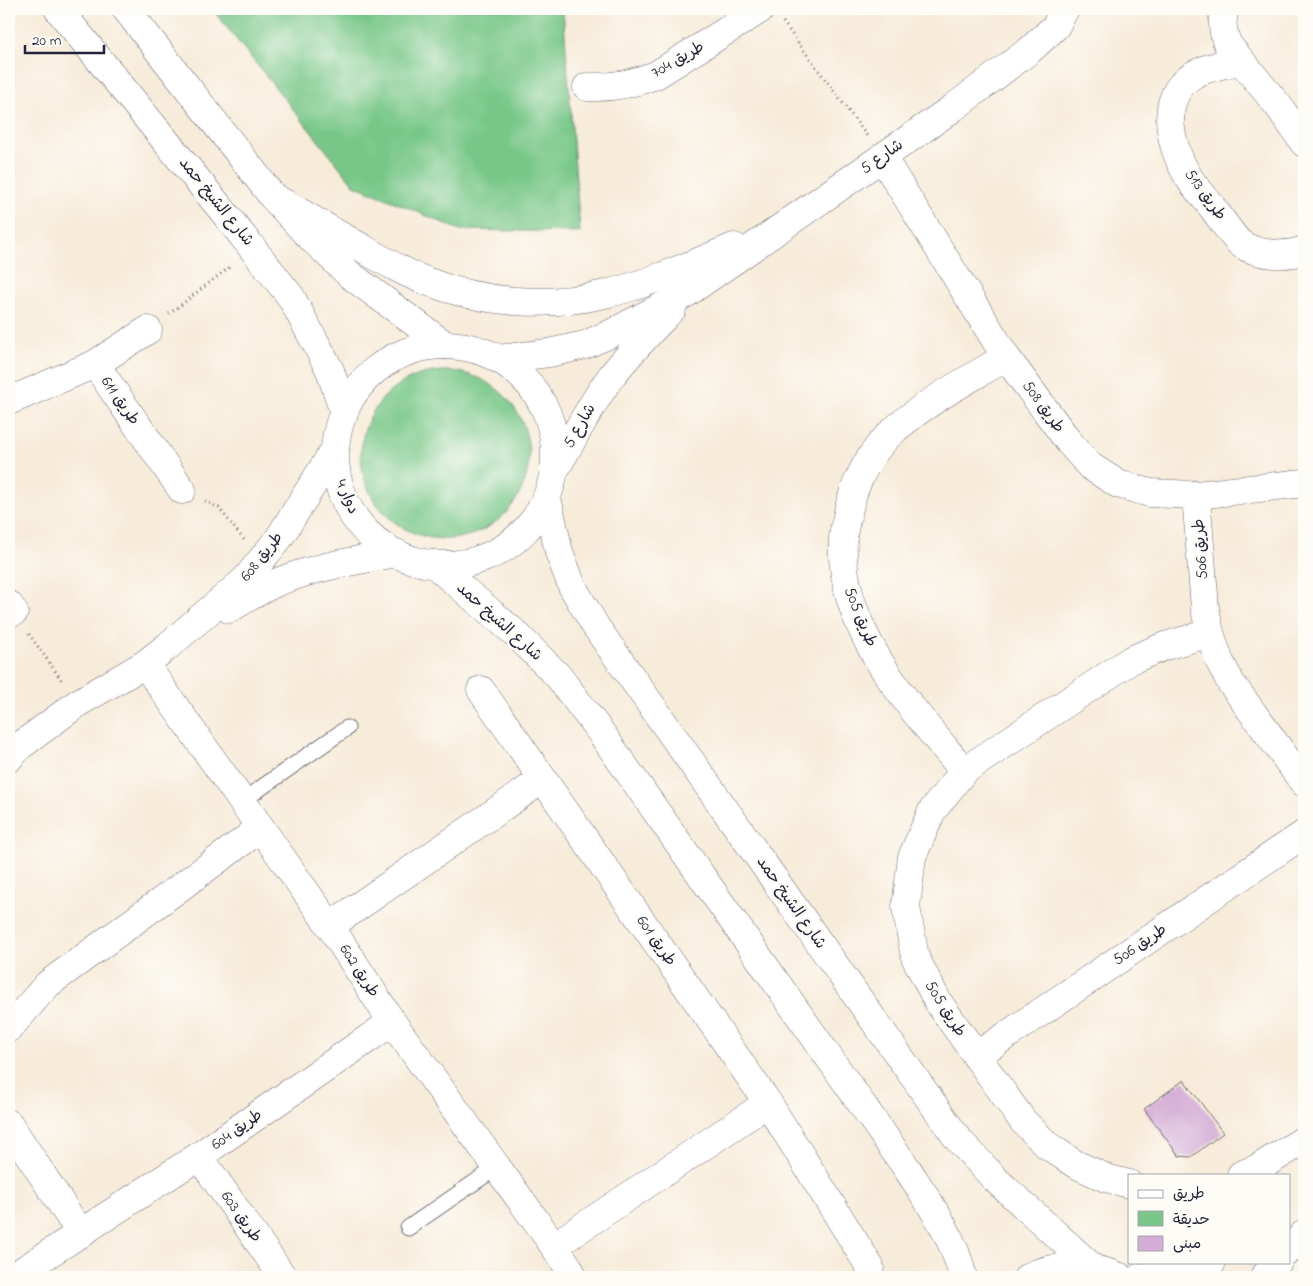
<svg xmlns="http://www.w3.org/2000/svg" width="1313" height="1286" font-family="'Indie Flower','Playpen Sans Arabic',sans-serif">
<style>
.green{fill:#78c788;stroke:#4d7462}
.building{fill:#d5aed7}
.lines{fill:none;stroke-linecap:round;stroke-linejoin:round}
.lane-casing{stroke:#6d6872;stroke-width:17}
.street-casing{stroke:#6d6872;stroke-width:29}
.secondary-casing{stroke:#6d6872;stroke-width:29}
.path{stroke:#6d6872;stroke-width:3;stroke-dasharray:1 4;stroke-linecap:butt}
.lane{stroke:#fff;stroke-width:15}
.street{stroke:#fff;stroke-width:28}
.secondary{stroke:#fff;stroke-width:28}
.labels{text-anchor:middle;dominant-baseline:central;stroke-width:5;stroke-linejoin:round;paint-order:stroke}
.street-label{font-size:16px;fill:#22223b;stroke:#fdfcf7}
</style>
<rect width="100%" height="100%" fill="#fdfcf7"/>
<filter id="ink" filterUnits="userSpaceOnUse"><feTurbulence type="fractalNoise" baseFrequency=".02" numOctaves="2"/><feDisplacementMap in="SourceGraphic" scale="10" xChannelSelector="R" yChannelSelector="G"/><feConvolveMatrix kernelMatrix="1 2 1 2 8 2 1 2 1" color-interpolation-filters="sRGB"/></filter>
<filter id="wash" filterUnits="userSpaceOnUse"><feTurbulence type="fractalNoise" baseFrequency=".0096" numOctaves="4" result="noise"/><feDisplacementMap in="SourceGraphic" scale="20" xChannelSelector="R" yChannelSelector="G"/><feGaussianBlur stdDeviation="1.12" result="paint"/><feColorMatrix in="noise" values="0 0 0 0 0 0 0 0 0 0 0 0 0 0 0 0 0 1.4 0 .05"/><feComposite in="paint" operator="in"/></filter>
<g filter="url(#wash)">
<rect width="100%" height="100%" fill="#f7ebd9"/>
<g class="green">
<path d="M212 9H563L580 232 460 230 354 185Z"/>
<circle cx="445" cy="455" r="84"/>
</g>
<g id="blocks">
<path class="building" d="M1184 1080 1223 1133 1191 1157 1179 1156 1144 1109Z"/>
</g>
</g>
<g filter="url(#ink)">
<use href="#blocks" fill-opacity="0" stroke="#6d6872" stroke-width="1"/>
<g class="lines">
<defs>
<g id="lane">
<path d="M242 801 347 728"/>
<path d="M408 1228 497 1167"/>
</g>
<g id="street">
<path d="M1225 9C1221 20 1223 34 1228 45L1280 108 1304 143"/>
<path d="M1240 61C1225 64 1207 67 1193 75 1156 98 1171 148 1189 178 1194 186 1202 194 1208 202 1216 211 1233 238 1241 244 1257 255 1287 257 1304 250"/>
<path d="M587 87C612 88 633 84 656 75L761 9"/>
<path d="M882 157 1006 357 1069 442 1090 466 1118 484 1150 493 1196 495 1304 483"/>
<path d="M95 364 148 330"/>
<path d="M9 401 95 364 182 490"/>
<path d="M1196 495 1205 608 1210 633 1219 660 1231 683 1304 783"/>
<path d="M9 605 14 612"/>
<path d="M145 664 330 926 392 1022 554 1246 569 1268 573 1277"/>
<path d="M481 690 768 1103 870 1267"/>
<path d="M964 771C910 706 838 630 843 539 843 531 846 522 848 513 853 485 869 454 890 434 924 402 967 381 1006 357"/>
<path d="M330 926 543 779"/>
<path d="M9 1028 48 984 261 828"/>
<path d="M976 1056 1304 834"/>
<path d="M9 1124 81 1234"/>
<path d="M199 1156 283 1277"/>
<path d="M1241 1175 1258 1168 1304 1140"/>
<path d="M1129 1184 1106 1178 1075 1164 1047 1145 1023 1121 938 1002 915 957 906 907 912 857 932 811 964 771 1131 660 1165 646 1210 633"/>
<path d="M554 1246 768 1103"/>
<path d="M13 1277 199 1156 392 1022"/>
</g>
<g id="secondary">
<path d="M58 9 226 215 291 297 330 370 344 413"/>
<path d="M126 9 273 197 306 233 350 275 445 345"/>
<path d="M273 197C302 213 330 230 359 246 381 259 402 272 426 281 482 303 547 308 605 294 649 284 692 264 734 247"/>
<circle cx="445" cy="455" r="110"/>
<path d="M498 359 549 353 585 345 612 333 687 293 953 108 1030 50 1056 26 1065 9"/>
<path d="M554 471C573 440 589 407 610 378 629 353 651 331 672 309"/>
<path d="M547 498 559 552 572 586 596 627 957 1138 996 1180 1094 1269"/>
<path d="M434 564 516 634 558 676 599 730 908 1170C930 1204 954 1237 963 1277"/>
<path d="M229 609C249 597 269 584 291 577 324 565 361 560 396 553"/>
<path d="M9 758 20 746 78 703 145 664 168 646 245 580 279 538 335 449"/>
<path d="M1289 1250 1304 1234"/>
<path d="M1028 1277C1057 1263 1091 1265 1120 1277"/>
<path d="M1141 1277 1187 1270 1212 1262"/>
<path d="M1264 1277 1278 1262"/>
</g>
</defs>
<use href="#lane" class="lane-casing"/>
<use href="#street" class="street-casing"/>
<use href="#secondary" class="secondary-casing"/>
<g class="path">
<path d="M783 22 867 136"/>
<path d="M169 314 231 266"/>
<path d="M205 501 219 508 244 540"/>
<path d="M29 634 63 682"/>
</g>
<use href="#lane" class="lane"/>
<use href="#street" class="street"/>
<use href="#secondary" class="secondary"/>
</g>
</g>
<g class="labels">
<g class="street-label">
<text transform="translate(678 60) rotate(-30)">طريق 704</text>
<text transform="translate(882 157) rotate(-35)">شارع 5</text>
<text transform="translate(1205 195) rotate(54)">طريق 513</text>
<text transform="translate(216 202) rotate(51)">شارع الشيخ حمد</text>
<text transform="translate(120 401) rotate(55)">طريق 611</text>
<text transform="translate(1043 407) rotate(54)">طريق 508</text>
<text transform="translate(580 426) rotate(-60)">شارع 5</text>
<text transform="translate(347 497) rotate(67)">دوار 4</text>
<text transform="translate(1201 549) rotate(-94)">طريق 506</text>
<text transform="translate(262 557) rotate(-51)">طريق 608</text>
<text transform="translate(860 617) rotate(68)">طريق 505</text>
<text transform="translate(499 622) rotate(42)">شارع الشيخ حمد</text>
<text transform="translate(791 903) rotate(55)">شارع الشيخ حمد</text>
<text transform="translate(656 941) rotate(55)">طريق 601</text>
<text transform="translate(1140 945) rotate(-34)">طريق 506</text>
<text transform="translate(359 971) rotate(57)">طريق 602</text>
<text transform="translate(945 1009) rotate(58)">طريق 505</text>
<text transform="translate(237 1130) rotate(-35)">طريق 604</text>
<text transform="translate(241 1217) rotate(55)">طريق 603</text>
</g>
</g>
<rect width="1313" height="1286" fill="none" stroke="#fdfcf7" stroke-width="30"/>
<rect x="1128" y="1174" width="162" height="90" fill="#fdfcf7" stroke="#a5a5ac"/>
<rect x="1138" y="1190" width="25" height="8" fill="#ffffff" stroke="#a5a5ac"/>
<text x="1173" y="1198" font-size="15" fill="#22223b">طريق</text>
<rect x="1138" y="1211" width="25" height="15" fill="#78c788" stroke="#a5a5ac"/>
<text x="1173" y="1224" font-size="15" fill="#22223b">حديقة</text>
<rect x="1138" y="1236" width="25" height="15" fill="#d5aed7" stroke="#a5a5ac"/>
<text x="1173" y="1248" font-size="15" fill="#22223b">مبنى</text>
<path d="M25 45v8h79v-8" fill="none" stroke="#22223b" stroke-width="2.5"/>
<text x="32" y="45" font-size="15" fill="#22223b" stroke="#fdfcf7" stroke-width="4" paint-order="stroke">20 m</text>
</svg>
